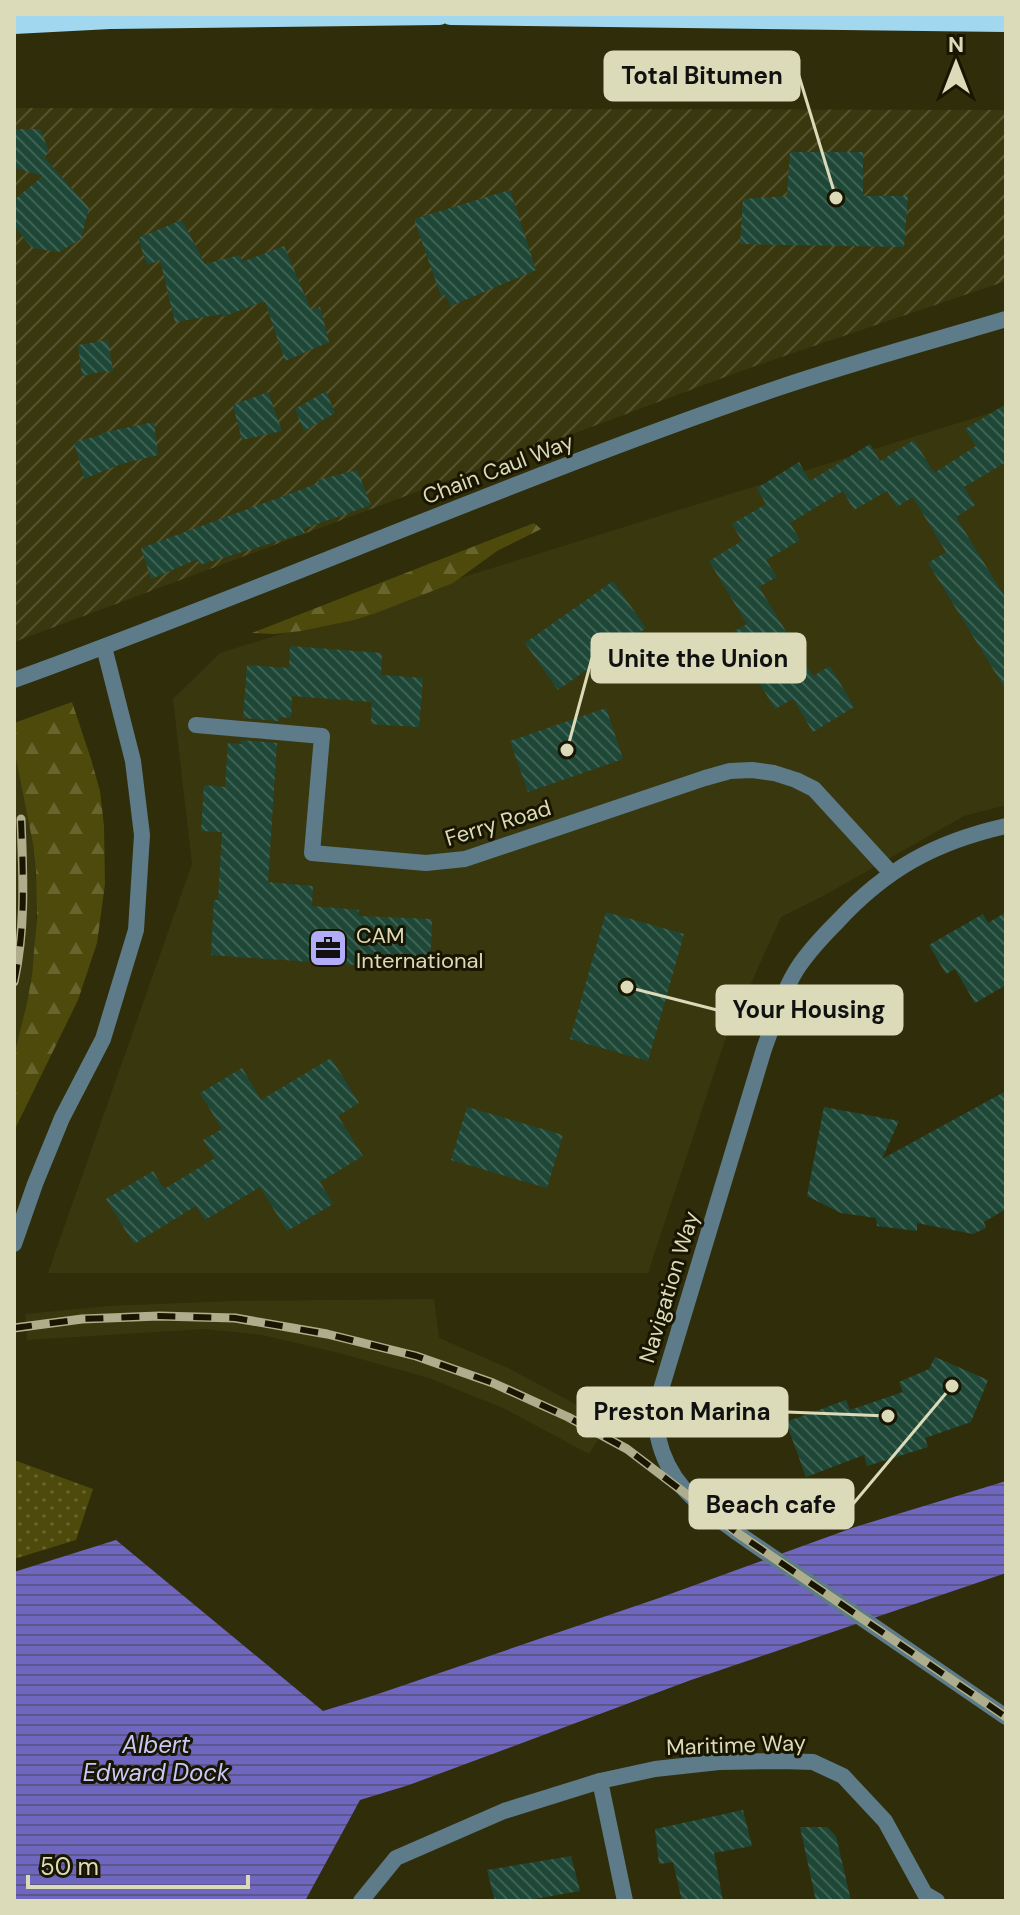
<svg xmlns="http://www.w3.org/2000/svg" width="1020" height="1915" font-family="'DM Sans',sans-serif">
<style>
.built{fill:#39370e}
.industrial{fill:url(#industrial-furrows)}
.green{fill:url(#green-dots)}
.forest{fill:url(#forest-firs)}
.water{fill:url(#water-rules)}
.building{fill:url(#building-back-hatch)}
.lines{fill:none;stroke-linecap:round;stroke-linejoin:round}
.minor{stroke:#5d7b88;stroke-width:16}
.tertiary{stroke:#5d7b88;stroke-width:16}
.trunk{stroke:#a2d8ef;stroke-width:22}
.rail-casing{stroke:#afae8c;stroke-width:9}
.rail{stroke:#181600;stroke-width:6;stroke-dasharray:18;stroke-linecap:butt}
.labels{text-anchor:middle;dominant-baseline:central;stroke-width:6;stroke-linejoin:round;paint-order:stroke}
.street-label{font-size:22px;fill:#dbdab9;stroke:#181600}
.poi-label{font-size:22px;fill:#dbdab9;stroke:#181600;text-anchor:start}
.water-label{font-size:24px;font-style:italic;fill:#c8c7f6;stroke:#181600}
.leader{fill:none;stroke:#dbdab9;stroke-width:3}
.callout-dot{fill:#dbdab9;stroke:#181600;stroke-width:3}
.callout{fill:#dbdab9;stroke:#dbdab9;stroke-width:3}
.callout-label{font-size:24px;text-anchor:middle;font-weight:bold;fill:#111}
</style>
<defs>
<pattern id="industrial-furrows" width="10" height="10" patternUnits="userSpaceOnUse" patternTransform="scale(2)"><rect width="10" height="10" fill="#39370e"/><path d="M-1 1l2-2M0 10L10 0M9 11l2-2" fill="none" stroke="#55532f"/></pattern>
<pattern id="green-dots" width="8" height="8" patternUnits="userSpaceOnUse" patternTransform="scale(2)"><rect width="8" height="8" fill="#4e4a0c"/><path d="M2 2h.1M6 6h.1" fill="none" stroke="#67642d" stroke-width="1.8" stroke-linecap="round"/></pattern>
<pattern id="forest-firs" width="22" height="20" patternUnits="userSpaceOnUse" patternTransform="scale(2)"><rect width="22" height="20" fill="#4e4a0c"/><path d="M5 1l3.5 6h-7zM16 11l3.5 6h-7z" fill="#67642d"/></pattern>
<pattern id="water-rules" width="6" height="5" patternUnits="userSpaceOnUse" patternTransform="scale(2)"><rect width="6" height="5" fill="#6f66bf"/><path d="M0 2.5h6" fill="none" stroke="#5d5789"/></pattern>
<pattern id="building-back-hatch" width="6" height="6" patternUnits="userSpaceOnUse" patternTransform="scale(2)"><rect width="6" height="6" fill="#1e4737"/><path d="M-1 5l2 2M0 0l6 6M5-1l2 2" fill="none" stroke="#3e6152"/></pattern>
</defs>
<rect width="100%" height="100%" fill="#302e0a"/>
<g class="built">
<path d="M1006 408V805L964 816 825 895 781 917 724 1043 648 1273H48L192 864 173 699 220 653Z"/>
<path d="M14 749 33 844 37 894 35 947 32 975 27 1003 14 1055Z"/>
<path d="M434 1299 439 1338 508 1368 609 1422 589 1454 505 1409 429 1378 339 1353 262 1335 205 1329 27 1340 25 1314 108 1306 235 1301Z"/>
</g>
<path class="industrial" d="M14 108 1006 110V281L752 367 14 642Z"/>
<path class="green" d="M14 1460 93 1489 76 1540 14 1559Z"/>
<g class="forest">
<path d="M534 523 541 529 497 551 453 583 376 613 354 620 301 631 274 634 252 633Z"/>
<path d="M72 702 91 759 100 791 104 826 105 884 97 943 78 1000 14 1131V1055L27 1003 32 975 37 917 36 872 33 844 14 749V723Z"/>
</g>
<path class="water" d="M1006 1481V1573L691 1680 409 1785 360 1800 305 1901H14V1572L116 1540 323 1711 375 1695 662 1597 855 1527Z"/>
<g class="building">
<path d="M14 129H40L49 151 44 157 89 208 81 239 59 252 32 248 14 226V200L43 176 14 168Z"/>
<path d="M790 152H863V196H908L904 247 740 244 743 199 787 196Z"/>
<path d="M510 190 536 270 451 306 445 295 441 296 414 219Z"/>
<path d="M182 220 205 264 240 255 242 262 284 246 311 310 320 307 329 342 285 361 265 302 263 303 262 302 223 317 222 314 175 322 160 260 147 265 138 238Z"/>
<path d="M108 340 113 371 100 372 82 376 78 345Z"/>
<path d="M326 391 335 413 304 431 295 409Z"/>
<path d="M268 392 282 431 242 440 233 405Z"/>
<path d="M1006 404V462L964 487 975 505 956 517 1006 599V690L928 563 946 552 913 497 897 507 887 491 854 510 843 491 790 523 800 540 766 560 777 577 759 587 813 676 830 666 854 707 813 732 793 699 775 709 730 634 747 624 709 561 742 541 732 524 766 504 757 488 799 462 810 481 870 444 880 461 914 440 934 473 976 446 965 429Z"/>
<path d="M154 422 158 455 121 464 84 479 74 442 101 435V433Z"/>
<path d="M357 470 371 505 303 529 305 533 199 565 198 559 151 579 141 548 319 483 318 480Z"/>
<path d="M613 581 646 628 558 690 525 643Z"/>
<path d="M290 646 382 653 381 675 423 678 419 727 371 724 372 702 292 696 291 718 279 717V721L243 718 247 665 289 668Z"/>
<path d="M606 708 623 759 528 792 510 741Z"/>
<path d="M241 740 277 743 268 882 313 886 312 906 359 910 358 916 432 919 430 968 355 965 211 955 214 900H218L222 832 201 831 204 785 225 787 228 743 241 744Z"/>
<path d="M606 912 684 934 648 1061 570 1039Z"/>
<path d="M1006 912V985L975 1003 955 969 946 974 929 945 983 914 988 923Z"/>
<path d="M331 1058 359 1103 338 1116 363 1156 320 1182 333 1204 287 1231 260 1187 205 1220 196 1206 134 1244 106 1199 153 1171 164 1189 215 1158 203 1140 222 1129 200 1093 242 1068 261 1100Z"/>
<path d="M1006 1091V1209L984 1222 986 1228 973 1234 917 1223V1231L877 1226 876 1218 841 1213 807 1196 824 1107 899 1121 882 1159Z"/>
<path d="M467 1107 563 1135 547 1188 451 1160Z"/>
<path d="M935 1357 988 1380 971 1422 925 1438 928 1447 867 1466 864 1455 806 1477 786 1422 846 1400 850 1410 903 1392 899 1382 929 1369Z"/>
<path d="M743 1810 752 1846 714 1853 723 1901H682L673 1862 659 1864 655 1829Z"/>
<path d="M800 1827H827L836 1836 851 1901H816Z"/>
<path d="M571 1856 580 1891 523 1901H495L487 1870Z"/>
</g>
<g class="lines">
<g class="minor">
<path d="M14 680C269 588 518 477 775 389 851 363 929 342 1006 319"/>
<path d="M196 725 322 736 312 853 426 863 465 859 705 778 730 771 752 770 774 773 796 780 814 789 891 873"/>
<path d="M14 1244 35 1184 62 1118 103 1039 136 930 142 835 133 761 104 647"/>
<path d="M600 1781 625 1901"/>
<path d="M361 1901 396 1858 504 1811 600 1781 655 1769 719 1762 780 1761 813 1762 843 1776 885 1821 925 1894 937 1901"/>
</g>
<path class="tertiary" d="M1006 826C935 842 886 869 837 922 823 936 808 952 797 969 782 993 774 1022 764 1049L656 1406C657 1416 656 1427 658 1437 669 1486 699 1504 736 1532L1006 1717"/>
<g class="trunk">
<path d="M451 14 1006 21"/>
<path d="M14 23 110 18 439 14"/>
</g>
<defs>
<g id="rail">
<path d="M14 982C26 927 23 874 21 819"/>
<path d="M14 1328 82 1319 159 1316 235 1318 327 1334 416 1356 493 1383 568 1417 627 1449 736 1532 1006 1717"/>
</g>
</defs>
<use href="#rail" class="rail-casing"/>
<use href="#rail" class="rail"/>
</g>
<defs>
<symbol id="office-square" viewBox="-11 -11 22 22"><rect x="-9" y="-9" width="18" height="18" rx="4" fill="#b1adfa" stroke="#181600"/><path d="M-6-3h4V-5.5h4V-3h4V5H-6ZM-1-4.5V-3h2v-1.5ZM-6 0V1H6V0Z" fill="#111"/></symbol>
</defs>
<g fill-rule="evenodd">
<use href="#office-square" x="306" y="926" width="44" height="44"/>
</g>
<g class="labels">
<g class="street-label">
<text transform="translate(498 469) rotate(-21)">Chain Caul Way</text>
<text transform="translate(498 823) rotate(-17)">Ferry Road</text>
<text transform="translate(669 1287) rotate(-73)">Navigation Way</text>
<text transform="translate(736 1745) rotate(-2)">Maritime Way</text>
</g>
<g class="poi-label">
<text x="356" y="935">CAM<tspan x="356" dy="25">International</tspan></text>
</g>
<g class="water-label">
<text x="156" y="1744">Albert<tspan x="156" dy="28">Edward Dock</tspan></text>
</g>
</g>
<path class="leader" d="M836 198L799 76M567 750L592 658M627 987L717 1010M888 1416L787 1412M952 1386L853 1504"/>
<g class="callout-dot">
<circle cx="836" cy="198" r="8"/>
<circle cx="567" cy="750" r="8"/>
<circle cx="627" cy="987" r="8"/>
<circle cx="888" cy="1416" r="8"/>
<circle cx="952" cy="1386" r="8"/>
</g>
<g class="callout">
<rect x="605" y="52" width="194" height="48" rx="8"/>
<rect x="592" y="634" width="213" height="48" rx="8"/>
<rect x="717" y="986" width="185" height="48" rx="8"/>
<rect x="578" y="1388" width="209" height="48" rx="8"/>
<rect x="690" y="1480" width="163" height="48" rx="8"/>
</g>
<g class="callout-label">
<text x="702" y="84">Total Bitumen</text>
<text x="698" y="667">Unite the Union</text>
<text x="809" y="1018">Your Housing</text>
<text x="682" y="1420">Preston Marina</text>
<text x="771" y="1513">Beach cafe</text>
</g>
<rect width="1020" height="1915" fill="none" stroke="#dbdab9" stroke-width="32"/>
<g transform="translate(956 64)" stroke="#181600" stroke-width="6" paint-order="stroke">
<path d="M0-6L14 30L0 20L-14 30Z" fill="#dbdab9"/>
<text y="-12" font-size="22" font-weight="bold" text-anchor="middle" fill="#dbdab9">N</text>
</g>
<path d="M28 1875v12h220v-12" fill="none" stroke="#dbdab9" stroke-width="4"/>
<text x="40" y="1875" font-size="24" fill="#dbdab9" stroke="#181600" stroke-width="6" paint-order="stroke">50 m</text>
</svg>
